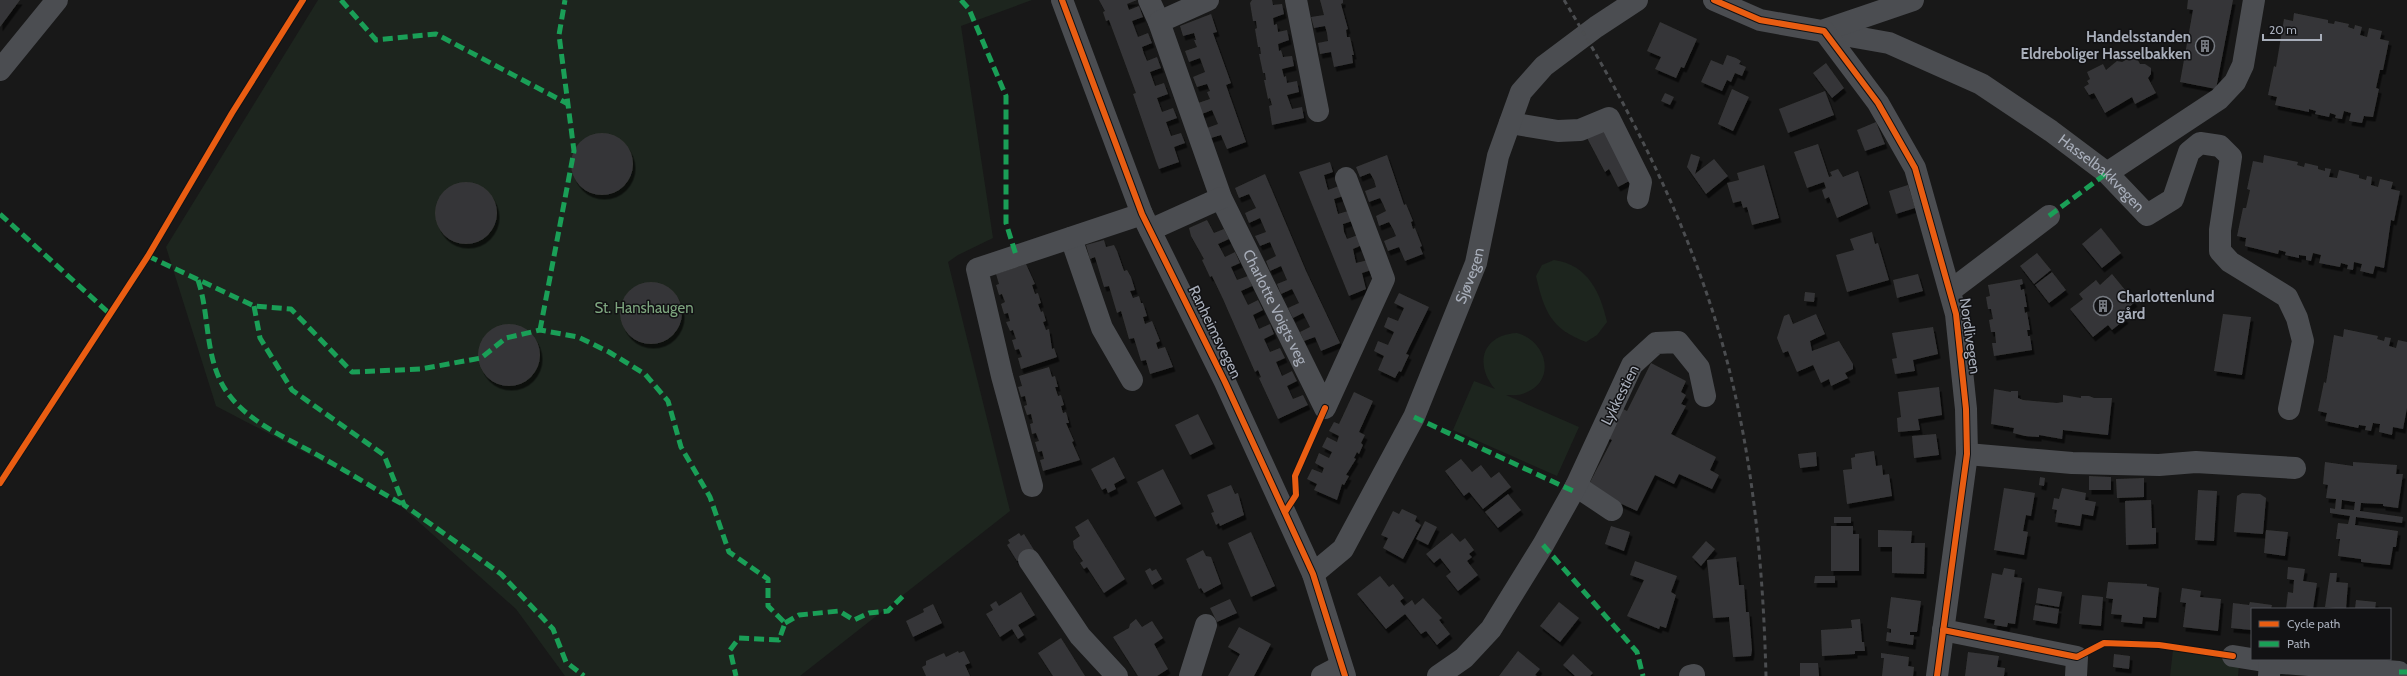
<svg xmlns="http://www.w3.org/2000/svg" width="2407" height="676" font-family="Cabin,sans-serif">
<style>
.green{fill:#1d251e}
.building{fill:#363637;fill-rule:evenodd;filter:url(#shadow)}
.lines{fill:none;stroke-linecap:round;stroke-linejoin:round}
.minor{stroke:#4b4d51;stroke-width:22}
.rail{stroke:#4b4d50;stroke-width:3;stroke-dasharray:5 4;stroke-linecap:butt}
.quiet{stroke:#1a9f57;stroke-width:5;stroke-dasharray:10 5;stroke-linecap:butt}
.cycleway-casing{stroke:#121214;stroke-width:8}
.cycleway{stroke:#e95d12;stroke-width:6}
.labels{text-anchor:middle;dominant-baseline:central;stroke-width:3;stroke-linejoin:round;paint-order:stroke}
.poi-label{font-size:15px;font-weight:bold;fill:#a8aeba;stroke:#121214;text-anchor:end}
.street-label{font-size:15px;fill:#a8aeba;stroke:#121214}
.park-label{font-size:15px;fill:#7ea67f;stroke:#121214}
</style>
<defs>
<filter id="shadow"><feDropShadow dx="2.5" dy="4.5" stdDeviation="0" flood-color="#0009"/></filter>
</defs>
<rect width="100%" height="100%" fill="#181818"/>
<g class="green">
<path d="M318 0H1032L961 26 993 238 958 255 948 262 1010 511 800 676H565L516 609 392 498 216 406 166 247Z"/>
<path d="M1554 260C1588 265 1600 292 1607 322L1597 335 1586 342C1551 329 1544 311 1536 276L1542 265Z"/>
<path d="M1517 333C1547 341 1557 381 1525 393 1519 396 1512 395 1506 395L1579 427 1557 476 1453 430 1474 381 1495 389C1474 364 1482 335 1517 333Z"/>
<path d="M2173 650 2226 656 2225 664 2239 666 2238 676H2170Z"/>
</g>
<g class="building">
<path d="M0 0H20L0 27Z"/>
<path d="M1099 0H1137L1127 4 1129 10 1139 6 1143 17 1132 21 1138 37 1148 33 1152 43 1142 47 1144 54 1147 61 1157 57 1161 68 1150 72 1155 86 1164 83 1168 94 1157 98 1162 112 1173 108 1177 118 1166 122 1171 136 1181 133 1185 143 1174 147 1179 162 1159 169 1156 161 1133 94 1136 93 1112 28 1109 20 1106 21 1103 12 1105 11Z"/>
<path d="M1252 0H1272L1273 5 1282 4 1284 14 1273 18 1274 25 1277 24 1278 32 1287 30 1289 40 1278 44 1279 51 1281 50 1283 57 1292 56 1294 66 1282 69 1284 77 1286 76 1287 83 1297 81 1299 92 1287 95 1292 109 1302 107 1304 118 1272 125 1269 106 1272 105 1270 98 1268 99 1264 80H1266L1265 73H1263L1259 54H1261L1260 47H1258L1255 29 1257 28 1256 21H1253L1250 3Z"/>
<path d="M1320 0H1343V3L1341 4 1348 29 1346 30 1347 37H1350L1354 55H1352L1353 63 1334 67 1331 52 1320 54 1318 43 1328 41 1327 33 1325 26 1314 28 1311 17 1324 15Z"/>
<path d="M2188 0H2233L2216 89 2180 82 2193 10 2187 9Z"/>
<path d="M2294 13 2328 20V23L2334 24 2335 21 2349 24 2348 27 2354 29 2355 25 2362 27 2360 35 2367 37 2369 28 2382 31 2380 39 2389 41 2383 70H2380L2376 88 2379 89 2373 117 2364 116 2362 123 2349 121 2351 113 2344 111 2342 119 2335 118 2336 115 2330 113 2329 117 2315 114 2316 111 2309 109V112L2275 105 2277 97 2268 95 2274 66 2276 67 2284 19 2293 21Z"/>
<path d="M1211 14 1217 32 1213 33 1231 83 1226 85 1246 142 1227 149 1221 135 1211 138 1207 128 1218 124 1212 110 1202 114 1198 103 1210 99 1207 92 1210 91 1207 84 1197 87 1193 77 1205 72 1200 58 1189 62 1185 51 1197 47 1194 40H1196L1194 33 1183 36 1180 26Z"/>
<path d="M1660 22 1697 39 1684 68 1681 67 1676 78 1655 69 1661 57 1647 51Z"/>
<path d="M1727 55 1736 58 1741 61 1739 64 1746 67 1742 76 1735 73 1731 82 1727 80 1722 91 1701 82 1711 60 1723 65Z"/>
<path d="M2135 55 2140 64H2145L2151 68V74L2148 78 2156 93 2135 104 2132 97 2105 113 2094 93 2089 95 2084 87 2089 84 2087 81 2090 79 2087 72 2103 64 2106 70 2117 61 2122 62Z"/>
<path d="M1826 63 1844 88 1832 98 1813 73Z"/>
<path d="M1732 89 1749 97 1733 131 1718 124Z"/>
<path d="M1825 91 1834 115 1788 133 1779 109Z"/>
<path d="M1665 93 1674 97 1670 105 1661 101Z"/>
<path d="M1608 122 1633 179 1618 187 1609 169 1605 172 1585 134Z"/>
<path d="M1876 122 1885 144 1865 151 1857 130Z"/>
<circle cx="602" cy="164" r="31"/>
<path d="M1818 144 1829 177 1832 176 1830 172 1838 169 1843 177 1858 171 1868 204 1837 218 1829 197 1825 199 1822 190 1826 188 1824 182 1807 188 1794 152Z"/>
<path d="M1691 154 1700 157 1695 174 1714 159 1728 176 1706 194 1687 167Z"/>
<path d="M1387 155 1404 205 1406 204 1413 221 1411 222 1413 229 1415 228 1422 246 1420 247 1423 254 1405 261 1399 247 1388 251 1384 241 1396 236 1393 229 1389 222 1379 226 1376 216 1386 211 1383 204 1380 198 1369 202 1365 191 1376 187 1374 180 1370 173 1360 177 1356 167Z"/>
<path d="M2264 155 2298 162 2297 165 2304 167 2305 163 2318 166V169L2325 171V168L2331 169 2329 177 2337 178 2339 170 2359 175V178L2366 180 2367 176 2372 177 2371 185 2378 187 2380 179 2393 182 2391 189 2400 191 2394 221 2391 220 2384 268 2375 266 2373 274 2360 271 2362 264 2354 262 2353 270 2347 269 2348 265 2341 263 2340 267 2319 263 2321 255 2313 253 2311 261 2306 260V256L2299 255V258L2285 255 2286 252 2279 250 2278 254 2245 246 2246 238 2237 236 2243 208H2246L2250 190 2247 189 2253 161 2263 163Z"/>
<path d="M1330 162 1333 172 1324 175 1328 190 1339 186 1343 196 1334 199 1338 214 1348 211 1352 221 1343 224 1344 232 1347 239 1358 235 1362 245 1353 249 1356 263 1368 260 1371 270 1362 273 1366 289 1349 296 1299 172Z"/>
<path d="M1764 165 1779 218 1752 225 1747 207 1743 208 1741 201 1733 203 1727 183 1739 180 1737 173Z"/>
<path d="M1265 174 1306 271 1340 343 1321 351 1315 337 1304 341 1300 332 1310 327 1303 313 1293 318 1288 308 1299 303 1292 289 1281 294 1277 284 1287 280 1281 266 1270 271 1266 261 1276 256 1270 242 1260 246 1255 236 1266 232 1260 218 1249 223 1245 213 1256 208 1249 194 1239 198 1235 188Z"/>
<circle cx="466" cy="213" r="31"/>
<path d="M1908 185 1915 208 1896 214 1889 191Z"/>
<path d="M1207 220 1214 233 1224 229 1229 239 1218 244 1225 257 1235 252 1240 263 1231 267 1237 280 1248 276 1252 286 1241 291 1248 305 1258 300 1263 310 1253 315 1259 329 1270 324 1274 334 1264 339 1270 352 1280 348 1285 358 1276 362 1282 376 1292 371 1297 381 1287 386 1293 399 1303 395 1308 405 1278 419 1259 378 1261 377 1258 370 1255 372 1223 299 1212 276 1210 277 1202 260 1204 259 1191 236 1189 228Z"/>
<path d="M2101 228 2121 253 2102 268 2082 244Z"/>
<path d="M1872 232 1875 244 1878 243 1889 280 1847 292 1836 255 1854 250 1850 239Z"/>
<path d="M1104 240 1106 247 1114 245 1117 251 1124 271 1127 270 1131 277 1135 290 1130 291 1133 298 1139 296 1141 303H1143L1147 316 1143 317 1145 324 1152 321 1160 341 1156 343 1158 349 1165 347 1173 367 1150 374 1146 360 1141 361 1134 338 1129 339 1121 311 1117 313 1109 286 1104 287 1095 257 1090 259 1086 245Z"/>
<path d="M2037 253 2051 270 2034 284 2020 266Z"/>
<path d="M1026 264 1035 284 1032 285 1035 294 1038 293 1041 303 1038 304 1041 312 1043 311 1046 321 1043 322 1046 330 1049 329 1052 349 1054 348 1057 357 1021 369 1018 358 1022 357 1019 349 1015 350 1012 340 1016 339 1013 330 1010 331 1006 322 1010 321 1008 313 1004 314 1001 304 1005 302 1002 294 999 295 996 285 999 284 996 274Z"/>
<path d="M2052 272 2066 290 2049 303 2035 285Z"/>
<path d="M1918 274 1923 291 1897 298 1893 280Z"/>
<path d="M2112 274 2135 302 2121 314 2126 319 2112 330 2108 325 2093 337 2070 309 2083 299 2079 294 2096 280 2100 285Z"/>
<path d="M2022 279 2023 284 2020 285 2021 290 2024 289 2027 307H2024L2025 313 2027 312 2030 330H2027L2028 336H2030L2032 350 1994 356 1992 343H1996L1995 332H1991L1989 320 1993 319 1991 309H1988L1986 297 1990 296 1988 285Z"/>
<circle cx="651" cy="313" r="31"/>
<path d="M1805 292 1815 293 1814 302 1804 301Z"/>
<path d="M1399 293 1429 307 1406 354 1409 355 1401 372 1399 371 1395 378 1378 370 1384 356 1374 351 1378 341 1388 345 1394 332 1384 327 1388 317 1398 321 1404 308 1394 303Z"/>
<path d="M1789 314 1793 324 1816 314 1825 334 1810 341 1812 351 1839 341 1853 364V369L1845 373 1848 378 1831 386 1829 379 1821 383 1813 365 1797 372 1788 351 1783 353 1777 338 1784 316Z"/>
<path d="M2223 314 2251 317 2242 375 2214 371Z"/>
<circle cx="509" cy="355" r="31"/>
<path d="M1933 327 1938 354 1913 360 1915 371 1895 374 1892 359 1897 358 1892 333Z"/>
<path d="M2344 329 2378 336 2377 339 2384 341 2385 337 2391 338 2389 346 2396 348 2398 340 2407 342V408L2403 429 2393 427 2392 435 2379 432 2380 424 2373 423 2371 431 2365 430 2366 426 2359 425 2358 428 2325 421 2327 413 2318 411 2324 382 2326 383 2334 335 2343 337Z"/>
<path d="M1651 363 1686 381 1681 392 1686 395 1681 404 1686 406 1671 434 1716 457 1710 470 1719 475 1712 489 1679 474 1674 484 1655 475 1637 511 1587 488 1612 440 1606 437 1621 408 1627 411Z"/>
<path d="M1049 367 1052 377 1055 376 1058 387H1055L1058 396 1061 395 1064 405 1061 406 1063 413 1066 412 1069 423H1066L1074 441 1072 442 1080 460 1043 471 1040 460 1044 459 1042 451 1038 452 1035 442 1039 441 1036 433 1032 434 1030 424 1033 423 1031 414 1027 415 1024 406 1027 405 1025 396 1021 397 1018 387 1022 386 1019 376Z"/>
<path d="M1939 387 1942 415 1918 419 1920 430 1898 432 1897 418 1901 417 1898 392Z"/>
<path d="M1994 389 2011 392V391H2018V398L2023 400 2057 403 2063 402V395L2081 398V396H2089L2094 398H2112L2108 435 2063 430 2062 439 2039 435V437L2025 436 2013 433 2014 428 1991 424Z"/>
<path d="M1354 392 1373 401 1359 432 1365 435 1361 443 1363 445 1359 454 1357 452 1354 458 1356 459 1346 475 1349 476 1344 485 1342 484 1337 500 1314 490 1317 484 1307 479 1312 469 1322 473 1324 468 1315 463 1319 453 1329 458 1332 452 1322 447 1327 437 1337 442 1339 436 1329 431 1334 422 1339 424Z"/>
<path d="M1198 414 1213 444 1190 455 1175 425Z"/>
<path d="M1936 434 1939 455 1914 458 1912 436Z"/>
<path d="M1874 451 1876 466 1882 465 1883 475 1889 474 1892 496 1847 504 1843 470 1852 469 1851 458 1855 457V454Z"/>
<path d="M1816 452 1817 466 1800 468 1798 454Z"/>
<path d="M1114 457 1125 478 1114 484 1116 489 1108 493 1106 488 1102 490 1091 469Z"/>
<path d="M1461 459 1472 472 1481 465 1491 478 1499 472 1511 487 1483 509 1469 492 1464 496 1445 471Z"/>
<path d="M2325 462 2353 466V462L2397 465 2396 474H2403L2398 508 2383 506V504L2361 503 2360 511 2403 517 2402 523 2356 517 2355 525 2398 531 2396 547H2393L2390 565 2361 562V559L2338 556 2340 539H2336L2338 523 2348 524 2350 516 2330 513V508L2335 509 2336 499 2326 498 2328 485 2323 484ZM2342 500 2355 502 2354 510 2341 509Z"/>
<path d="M1163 469 1181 504 1155 517 1137 482Z"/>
<path d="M2089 476 2111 477V490H2089Z"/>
<path d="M2040 477 2045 478 2044 486 2039 485Z"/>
<path d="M2144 478V497L2117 498 2116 479Z"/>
<path d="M1231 485 1235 494 1238 493 1244 515 1220 526 1219 523 1216 525 1211 513 1214 512 1207 495Z"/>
<path d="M2004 488 2035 493 2031 516 2026 515 2023 531 2028 532 2024 555 1994 550Z"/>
<path d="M2062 488 2086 493 2085 500 2096 502 2093 516 2082 514 2080 526 2055 522 2057 510 2052 509 2054 498 2059 499Z"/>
<path d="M2198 490 2217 491 2214 541 2195 540Z"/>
<path d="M2242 493 2260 494 2266 498 2263 534 2234 532 2237 496Z"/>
<path d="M1508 494 1521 510 1498 528 1485 512Z"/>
<path d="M2151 500 2152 528H2156V544L2126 545 2125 501Z"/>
<path d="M1402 509 1417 516 1415 521 1421 525 1403 559 1383 548 1388 538 1381 535 1393 511 1399 514Z"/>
<rect x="1834" y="517" width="17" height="6"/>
<path d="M1088 519 1125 579 1104 593 1087 567 1084 569 1080 563 1083 561 1074 548 1073 541 1080 536 1075 527Z"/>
<path d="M1425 521 1437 527 1428 545 1416 539Z"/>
<path d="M1611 526 1630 532 1624 551 1605 544Z"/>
<path d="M1831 526H1853V534H1859V571H1831Z"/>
<path d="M1878 530 1912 531 1911 543H1925L1924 574 1892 573V547H1878Z"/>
<path d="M2266 530 2288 532 2285 556 2264 553Z"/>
<path d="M1251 532 1275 586 1251 597 1228 543Z"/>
<path d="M1019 533 1021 536 1024 534 1034 550 1017 561 1007 545 1010 543 1008 540Z"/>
<path d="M1452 533 1460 542 1465 538 1474 550 1469 554 1472 557 1467 561 1478 575 1458 591 1446 576 1451 572 1440 558 1434 563 1426 554Z"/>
<path d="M1706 541 1715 549 1701 566 1692 557Z"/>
<path d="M1203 550 1206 556 1211 557 1221 584 1204 593 1201 588 1199 589 1186 559Z"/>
<path d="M1736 557 1739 585H1744L1746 612H1749L1752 650 1751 656 1733 657 1729 617 1713 618 1707 560Z"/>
<path d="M1635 561 1677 576 1671 592 1676 595 1666 628 1660 626 1659 629 1627 616 1644 580 1630 575Z"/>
<path d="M2288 567 2305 569 2303 581 2317 583 2313 609H2286L2288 592 2293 593 2294 580 2287 579Z"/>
<path d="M1150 568 1152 571 1156 569 1162 579 1152 585 1145 571Z"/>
<path d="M2004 568 2015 570 2014 577 2022 578 2015 624 2008 623 2007 627 1994 625 1995 620 1984 618 1992 573 2002 575Z"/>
<path d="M2330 573H2337L2336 582 2348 583 2346 609 2325 607Z"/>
<path d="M1380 576 1389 587 1393 584 1404 598 1400 601 1408 611 1404 606 1412 600 1415 605 1423 598 1442 618 1439 620 1450 634 1437 645 1426 631 1421 634 1405 614 1386 629 1357 594Z"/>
<path d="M1815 576H1835V583H1814Z"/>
<path d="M2108 582 2147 584V586L2159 588 2156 618 2143 617 2142 624 2121 622 2122 615 2111 614 2113 599 2106 598Z"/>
<path d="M2038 588 2062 592 2059 607 2036 603Z"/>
<path d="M2182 588 2201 591 2200 597 2221 599 2218 631 2183 627 2186 603 2180 602Z"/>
<path d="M1021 592 1035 615 1018 625 1024 635 1018 639 1012 629 1000 637 986 614 993 610 990 605 996 601 999 606Z"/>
<path d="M2082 595 2103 597 2101 626 2079 624Z"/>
<path d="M1891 597 1921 601 1917 632H1910V635H1914L1913 645 1886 641 1887 632 1891 633V629L1887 628Z"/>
<path d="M1230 599 1237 613 1217 622 1210 608Z"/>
<path d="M2356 600 2376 602 2375 609H2355Z"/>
<path d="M1559 602 1579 618 1560 642 1540 626Z"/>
<path d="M2250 602 2272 605 2271 609H2252V630L2231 628 2233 603 2249 605Z"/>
<path d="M933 604 942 623 913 637 906 621 924 612 923 609Z"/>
<path d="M2035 605 2059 609 2057 624 2033 620Z"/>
<path d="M1136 619 1142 627 1152 621 1163 638 1154 644 1168 669 1157 676H1138L1113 637 1129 628 1130 624Z"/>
<path d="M1860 619 1862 642H1864L1865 651H1855V654L1822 656 1821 630 1852 628 1851 620Z"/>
<path d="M1239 627 1271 644 1254 676H1228L1240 654 1228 647Z"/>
<path d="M1061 638 1085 676H1053L1038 653Z"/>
<path d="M958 651 959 653 964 651 970 663 965 665 970 676H926L922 667 926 665V661L944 653 946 657Z"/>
<path d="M1518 651 1540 669 1535 675 1537 676H1499Z"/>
<path d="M1968 652 1999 656 1997 667 2005 668 2004 676H1965Z"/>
<path d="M1881 653 1909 657 1908 666 1914 667 1913 676H1882L1884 658H1881Z"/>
<path d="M1573 654 1593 673 1590 676H1575L1563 665Z"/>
<path d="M2114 654 2130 656 2129 669 2113 667Z"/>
<path d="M1800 663H1818L1819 676H1800Z"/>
</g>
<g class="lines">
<g class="minor">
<path d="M1062 0 1142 214 1225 382 1313 574 1345 676"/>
<path d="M1149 0 1159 22"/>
<path id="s1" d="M1208 0 1159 22 1221 198 1325 408 1384 279 1346 178"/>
<path d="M1296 0 1318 111"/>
<path id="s2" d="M1714 0 1760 20 1889 43 1981 84 2051 131 2107 173 2147 215 2173 199 2189 152 2200 143 2220 146 2231 157 2220 230V251L2230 262 2287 297 2297 318 2303 341 2289 409"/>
<path d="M1825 30 1913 0"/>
<path d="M1824 31 1878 103 1915 168 1956 314 1966 409 1967 454 1937 676"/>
<path d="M0 70 57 0"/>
<path d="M1510 123 1558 131 1580 130 1609 118 1641 182 1638 198"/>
<path d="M2107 173 2219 99 2235 82 2243 65 2254 0"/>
<path d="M1150 230 1221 198"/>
<path d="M1071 238 1102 328 1132 380"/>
<path d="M1950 291 2049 216"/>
<path d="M1967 454 2072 463 2159 465 2196 462 2295 468"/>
<path d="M1032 486 1002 376 977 269 1142 214"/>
<path d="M1576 486 1612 510"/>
<path d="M1029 560 1080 636 1117 676"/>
<path id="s3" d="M1313 574 1343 549 1414 417 1476 263 1498 156 1521 92 1544 66 1596 27 1637 0"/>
<path d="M1943 630 2077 657 2076 676"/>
<path d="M2233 656 2270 662"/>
<path d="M1190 676 1206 625"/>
<path d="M1322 676 1341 666"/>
<path d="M1438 676 1464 658 1491 629 1543 545 1576 486 1632 365 1656 343 1678 342 1699 368 1705 396"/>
<path d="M1690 676 1694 675"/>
<path d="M2269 676 2270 662 2399 672"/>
</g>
<path class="rail" d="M1564 0C1627 104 1684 214 1719 332 1752 444 1763 560 1766 676"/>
<g class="quiet">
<path d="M341 0 376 40 436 34 568 104"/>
<path d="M961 0 969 9 1006 96V223L1016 255"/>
<path d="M0 214 110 314"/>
<path d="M2049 216 2107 173"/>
<path d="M148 256 254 306 291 309 352 372 421 369 481 358 506 338 540 330 578 337 609 352 645 374 668 401 681 447 710 497 729 552 768 579V606L785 623 779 640 739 638 730 650 736 676"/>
<path d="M198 280C209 313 205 348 220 380 239 421 291 439 328 461 353 475 378 491 404 505"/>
<path d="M254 306 260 338 292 390 384 455 404 505 501 574 553 629 566 662 584 676"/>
<path d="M540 330 574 151 559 35 565 0"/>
<path d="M1414 417 1573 491"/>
<path d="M1543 545 1637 652 1643 676"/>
<path d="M785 623 799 615 839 611 854 620 869 613 888 611 903 596"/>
<path d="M2399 672H2407"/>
</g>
<defs>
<g id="cycleway">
<path d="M1062 0 1142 214 1225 382 1313 574 1345 676"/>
<path d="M1714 0 1760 20 1824 31 1878 103 1915 168 1956 314 1966 409 1967 454 1937 676"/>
<path d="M0 483 148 256 232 113 303 0"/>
<path d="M1285 512 1296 495 1295 476 1325 408"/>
<path d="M1943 630 2077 657 2104 643 2159 645 2233 656"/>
</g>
</defs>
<use href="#cycleway" class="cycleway-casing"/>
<use href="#cycleway" class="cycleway"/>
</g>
<defs>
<symbol id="building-ring" viewBox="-11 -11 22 22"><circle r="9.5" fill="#121214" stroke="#767a81" stroke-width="1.5"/><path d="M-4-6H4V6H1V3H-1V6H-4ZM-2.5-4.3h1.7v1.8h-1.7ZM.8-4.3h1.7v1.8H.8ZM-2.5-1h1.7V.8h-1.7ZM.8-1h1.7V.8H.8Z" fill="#767a81"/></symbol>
</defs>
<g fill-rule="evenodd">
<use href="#building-ring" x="2194" y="35" width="22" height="22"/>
<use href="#building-ring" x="2092" y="295" width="22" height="22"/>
</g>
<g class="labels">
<g class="poi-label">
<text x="2191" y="37">Handelsstanden<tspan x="2191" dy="17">Eldreboliger Hasselbakken</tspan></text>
<text x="2117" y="297" text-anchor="start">Charlottenlund<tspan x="2117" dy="17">gård</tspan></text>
</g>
<g class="street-label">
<text stroke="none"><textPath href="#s2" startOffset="432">Hasselbakkvegen</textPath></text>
<text stroke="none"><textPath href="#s3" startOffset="341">Sjøvegen</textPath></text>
<text stroke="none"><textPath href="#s1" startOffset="362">Charlotte Voigts veg</textPath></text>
<text transform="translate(1215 332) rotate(64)">Ranheimsvegen</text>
<text transform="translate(1970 336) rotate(82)">Nordlivegen</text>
<text transform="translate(1620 395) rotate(-63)">Lykkestien</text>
</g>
<g class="park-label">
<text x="644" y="308">St. Hanshaugen</text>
</g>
</g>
<rect x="2251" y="608" width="140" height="52" fill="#121214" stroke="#4e5056"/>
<rect x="2259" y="621" width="20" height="6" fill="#e95d12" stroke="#4e5056"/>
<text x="2287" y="628" font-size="12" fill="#a8aeba">Cycle path</text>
<rect x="2259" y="641" width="20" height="6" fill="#1a9f57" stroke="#4e5056"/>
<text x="2287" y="648" font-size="12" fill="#a8aeba">Path</text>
<path d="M2263 34v6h58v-6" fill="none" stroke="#a8aeba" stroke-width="2"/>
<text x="2269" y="34" font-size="12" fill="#a8aeba" stroke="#121214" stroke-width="3" paint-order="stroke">20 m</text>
</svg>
